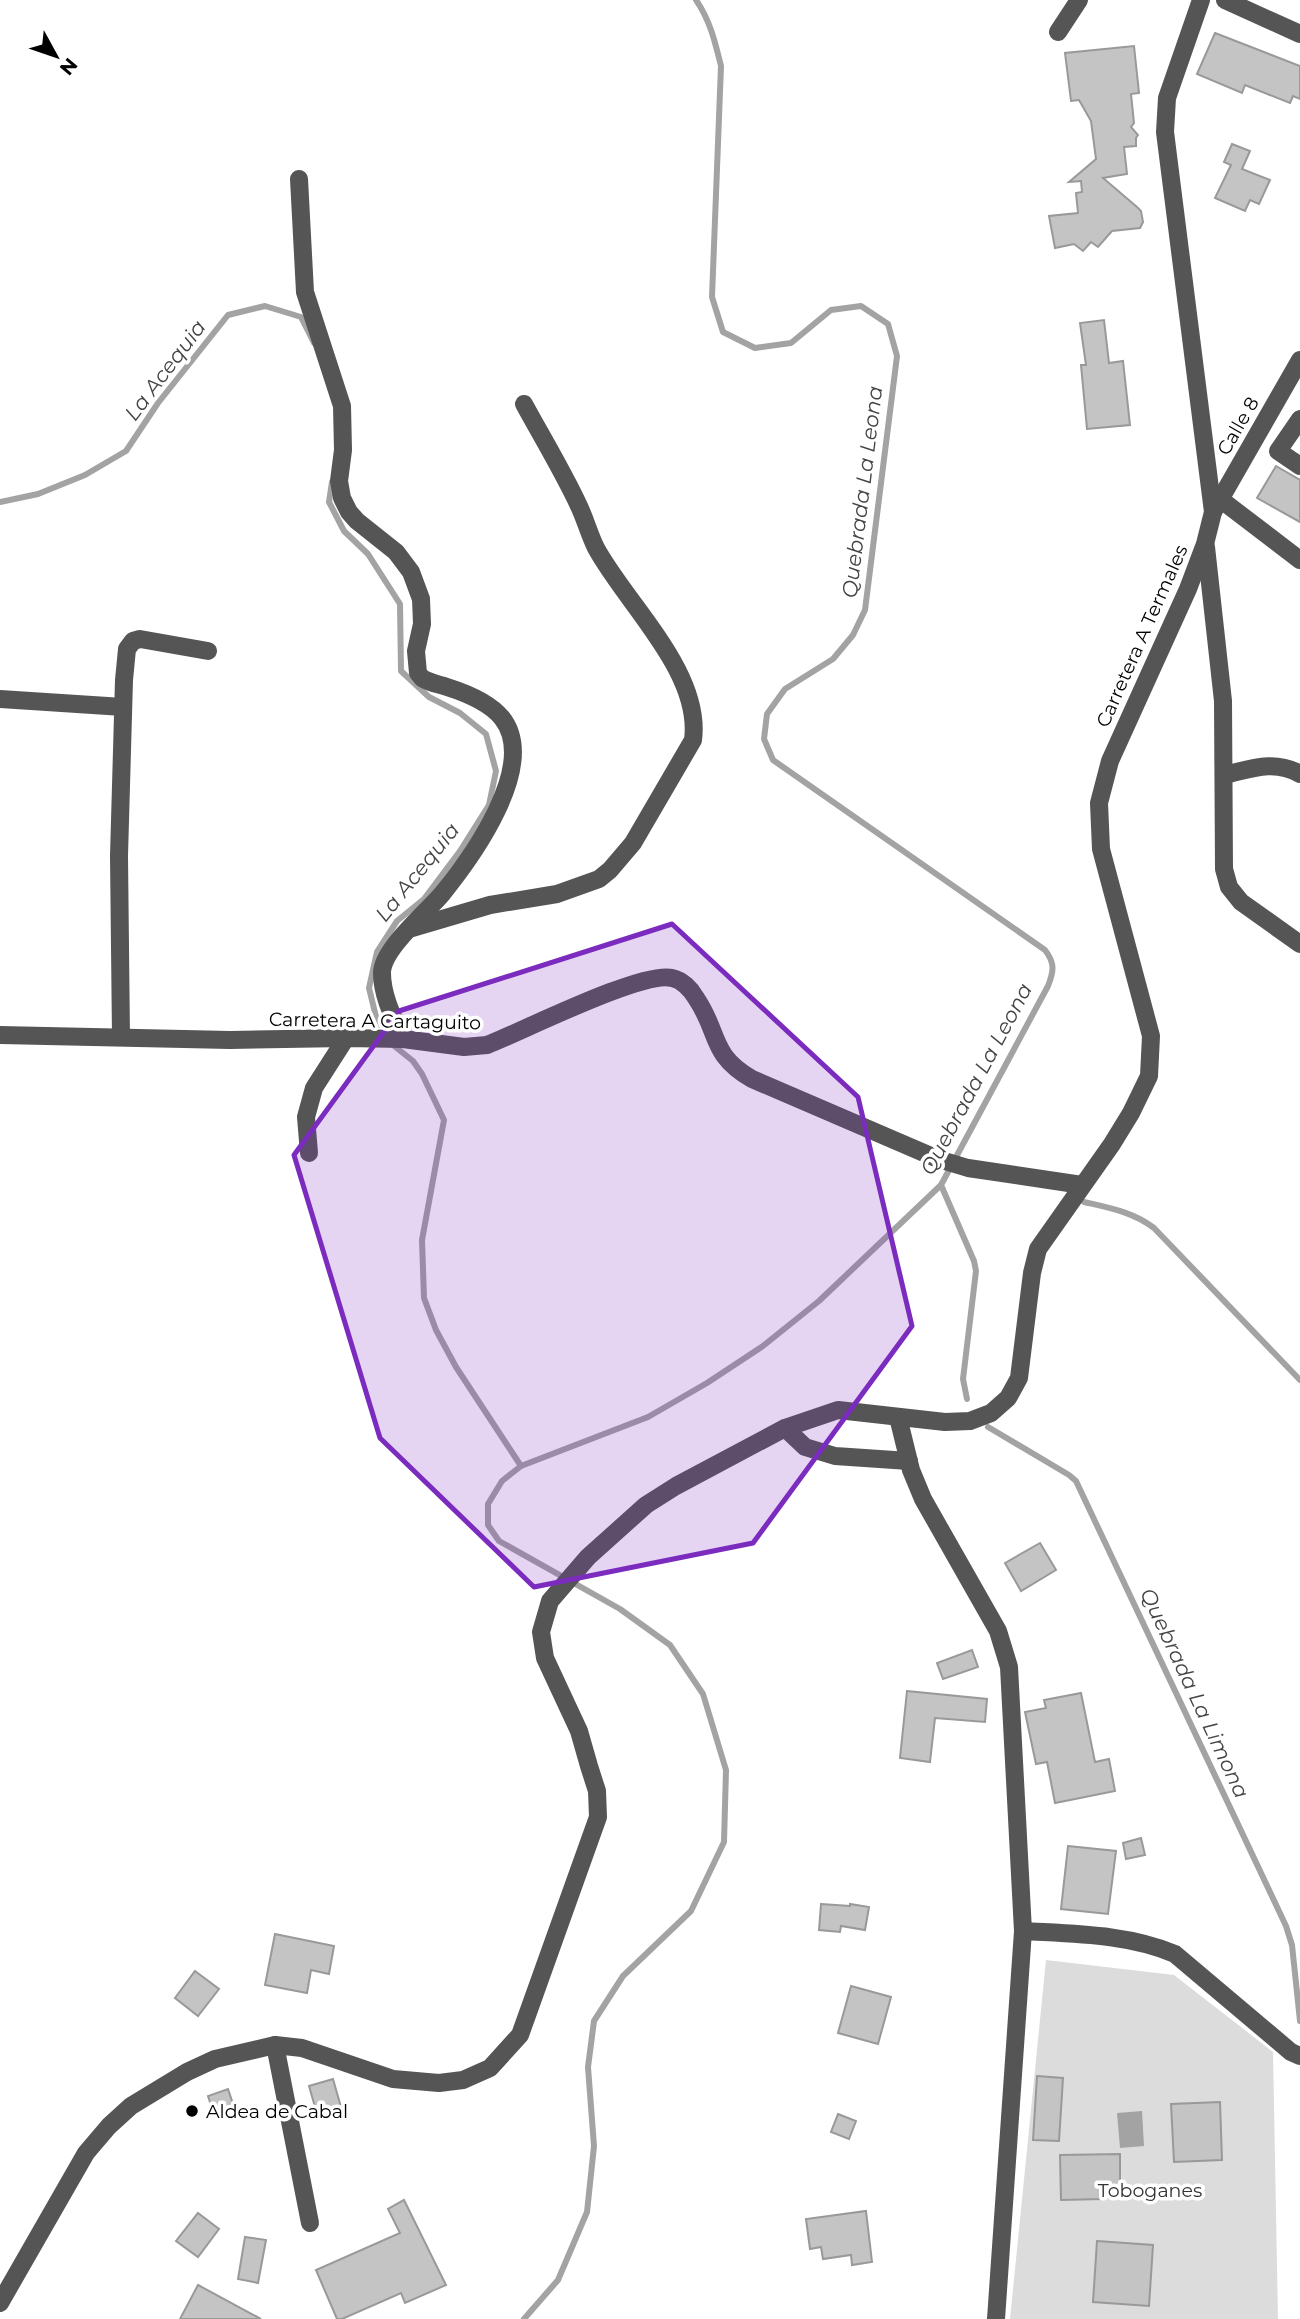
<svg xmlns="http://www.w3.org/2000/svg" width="1300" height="2319" font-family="Montserrat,sans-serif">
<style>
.green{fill:#dcdcdc}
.water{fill:#a3a3a3}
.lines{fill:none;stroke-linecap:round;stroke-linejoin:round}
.stream{stroke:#a3a3a3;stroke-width:6}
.building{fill:#c4c4c4;stroke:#999;stroke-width:2}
.minor{stroke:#555;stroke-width:18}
.marked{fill:#7b2cbf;fill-opacity:0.2;stroke:#7b2cbf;stroke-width:5;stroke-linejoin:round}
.poi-dot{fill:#000;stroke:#fff;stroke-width:2.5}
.labels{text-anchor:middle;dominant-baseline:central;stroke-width:7;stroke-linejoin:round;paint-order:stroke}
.street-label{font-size:19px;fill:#000;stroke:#fff}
.poi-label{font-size:19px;fill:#000;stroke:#fff;text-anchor:start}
.park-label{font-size:19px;fill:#333;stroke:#fff}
.water-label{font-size:21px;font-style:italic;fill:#444;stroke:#fff}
</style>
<rect width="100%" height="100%" fill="#fff"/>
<path class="green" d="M1046 1960 1174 1975 1273 2052 1278 2319H1010Z"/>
<path class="water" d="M1142 2111 1144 2146 1120 2148 1117 2113Z"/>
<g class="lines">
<g class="stream">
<path d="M332 482 329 502 344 531 368 554 400 604 401 671 429 697 460 713 486 734 496 771 489 805 460 851 424 899 397 921 377 952 369 988 378 1025"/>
<path d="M0 502 38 494 85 475 126 451 158 403 228 315 265 306 301 317 314 343"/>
<path d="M393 1045 413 1061 422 1074 444 1120 422 1240 424 1298 436 1330 456 1367 521 1466"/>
<path d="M941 1185 974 1261 976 1271 963 1379 967 1399"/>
<path d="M1084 1202C1110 1208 1133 1212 1154 1228L1300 1380"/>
<path d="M988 1427 1069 1475 1076 1481 1286 1926 1292 1945 1300 2021"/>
<path d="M524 2319 558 2280 587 2212 594 2146 588 2067 594 2021 623 1976 691 1911 724 1842 726 1770 703 1694 670 1645 620 1609 499 1541 488 1525V1504L502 1481 521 1466 648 1417 707 1383 763 1346 819 1301 941 1185 1048 986C1054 971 1055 963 1045 950L773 760 764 739 767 714 785 689 833 659 853 635 865 610 897 356 888 324 861 306 831 310 791 343 755 348 723 332 712 297 721 66C715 42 710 20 696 0"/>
</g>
</g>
<g class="building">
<path d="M1215 33 1300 66V99L1293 96 1290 103 1245 85 1242 93 1197 74Z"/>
<path d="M1134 46 1139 93 1131 94 1134 123 1131 127 1138 135 1136 138V146L1124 147 1127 174 1103 178 1137 207 1141 211 1143 222 1140 228 1112 231 1098 247 1091 242 1083 251 1074 244 1055 248 1049 216 1078 213 1076 193 1082 192 1081 181 1069 182 1096 159 1091 121 1079 100 1071 101 1065 53Z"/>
<path d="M1232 144 1250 151 1242 169 1270 180 1259 204 1250 200 1245 211 1215 198 1231 165 1224 162Z"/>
<path d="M1104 320 1109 363 1123 361 1130 425 1087 429 1081 365H1086L1080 323Z"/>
<path d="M1276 466 1300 480V522L1257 498Z"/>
<path d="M1040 1543 1056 1570 1021 1591 1005 1563Z"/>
<path d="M972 1650 978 1667 943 1679 937 1663Z"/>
<path d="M907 1691 987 1699 985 1722 935 1718 930 1762 900 1758Z"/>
<path d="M1081 1693 1095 1762 1109 1759 1115 1791 1055 1803 1047 1762 1036 1764 1025 1712 1046 1708 1044 1700Z"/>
<path d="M1141 1838 1145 1855 1126 1859 1123 1843Z"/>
<path d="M1068 1846 1116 1851 1108 1914 1061 1909Z"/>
<path d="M821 1904 850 1906V1904L869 1907 865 1930 841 1926 840 1932 819 1930Z"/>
<path d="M275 1934 334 1946 329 1974 311 1970 307 1993 265 1985Z"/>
<path d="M195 1971 219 1989 198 2016 175 1998Z"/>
<path d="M851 1986 891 1997 878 2044 838 2033Z"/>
<path d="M1037 2076 1063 2078 1059 2141 1033 2140Z"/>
<path d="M333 2079 341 2107 317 2114 309 2086Z"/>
<path d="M228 2089 233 2104 213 2111 208 2096Z"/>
<path d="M1220 2102 1222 2160 1174 2162 1171 2104Z"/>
<path d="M838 2114 856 2121 849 2139 831 2132Z"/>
<path d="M1120 2154V2193H1102V2199L1061 2200 1060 2155Z"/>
<path d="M404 2200 446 2285 405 2303 401 2293 342 2319H337L316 2270 400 2233 388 2209Z"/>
<path d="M866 2211 872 2262 852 2265 851 2255 823 2259 821 2247 810 2249 806 2219Z"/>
<path d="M198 2213 219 2229 198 2257 176 2241Z"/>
<path d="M245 2237 266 2240 258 2283 238 2279Z"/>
<path d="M1097 2241 1153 2245 1149 2306 1093 2302Z"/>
<path d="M198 2285 261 2319H180Z"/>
</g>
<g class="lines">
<g class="minor">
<path d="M1225 0 1300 34"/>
<path d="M1058 32 1079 0"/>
<path d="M299 179 305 292 342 406 343 450 339 481 342 498 349 512 357 521 396 552 411 572 421 599 422 624 416 651 418 673 422 678C430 683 438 684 447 687 466 693 489 702 502 718 539 765 472 857 442 894 427 912 382 949 382 973 382 996 394 1019 403 1039"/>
<path d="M1300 419 1278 451 1300 466"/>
<path d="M1220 499 1300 560"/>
<path d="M1213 512 1300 360"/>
<path d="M1206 547 1223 701 1224 869 1229 887 1241 902 1300 944"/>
<path d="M0 699 123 707"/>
<path d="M1224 775C1250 769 1275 759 1300 774"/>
<path d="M412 928 490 905 557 894 599 879 610 870 633 843 693 740C702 672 627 605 596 548 589 534 585 518 578 504 562 470 542 437 524 404"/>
<path d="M0 1035 230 1040 346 1038 403 1039 464 1047 487 1045C521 1032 643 970 672 978 682 980 691 989 696 998 720 1033 709 1054 752 1079L938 1159 968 1168 1082 1185"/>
<path d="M121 1037 119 856 124 680 127 649 133 641 140 639 208 651"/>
<path d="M309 1153 306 1117 314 1088 346 1038"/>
<path d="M898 1417 911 1470 923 1499 998 1631 1009 1667 1023 1931 996 2319"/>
<path d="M785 1428 805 1447 835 1456 909 1461"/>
<path d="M1023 1931C1075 1934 1128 1934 1175 1954L1291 2052 1300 2056"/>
<path d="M275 2045 310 2223"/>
<path d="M0 2303 86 2153 109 2126 131 2106 187 2072 215 2059 275 2045 302 2048 393 2079 439 2083 463 2080 490 2068 520 2035 598 1817 597 1791 589 1766 579 1731 545 1658 541 1632 550 1601 588 1557 646 1505 676 1486 785 1428 838 1410 945 1422 970 1421 991 1413 1008 1398 1019 1378 1032 1273 1038 1249 1112 1144 1131 1113 1149 1076 1151 1036 1101 849 1099 803 1110 761 1188 589 1205 544 1213 512 1165 132 1167 98 1201 0"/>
</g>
</g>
<path class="marked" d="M672 924 858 1097 912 1326 753 1543 534 1587 380 1438 294 1155 399 1011Z"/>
<circle class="poi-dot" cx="192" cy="2111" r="7"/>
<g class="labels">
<g class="street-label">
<text transform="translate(1238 426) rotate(-60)">Calle 8</text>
<text transform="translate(1142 636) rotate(-66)">Carretera A Termales</text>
<text transform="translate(375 1021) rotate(1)">Carretera A Cartaguito</text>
</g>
<g class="poi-label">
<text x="206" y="2111">Aldea de Cabal</text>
</g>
<g class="park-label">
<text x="1150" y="2190">Toboganes</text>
</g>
<g class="water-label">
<text transform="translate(165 370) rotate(-53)">La Acequia</text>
<text transform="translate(862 492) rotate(-83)">Quebrada La Leona</text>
<text transform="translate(417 872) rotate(-51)">La Acequia</text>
<text transform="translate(976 1079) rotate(-62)">Quebrada La Leona</text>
<text transform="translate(1195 1693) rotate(65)">Quebrada La Limona</text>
</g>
</g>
<g transform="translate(56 56) rotate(130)" stroke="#ffffff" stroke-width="5" paint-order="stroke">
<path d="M0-5L12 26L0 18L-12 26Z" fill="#000000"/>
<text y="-10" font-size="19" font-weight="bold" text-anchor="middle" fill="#000000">N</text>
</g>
</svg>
